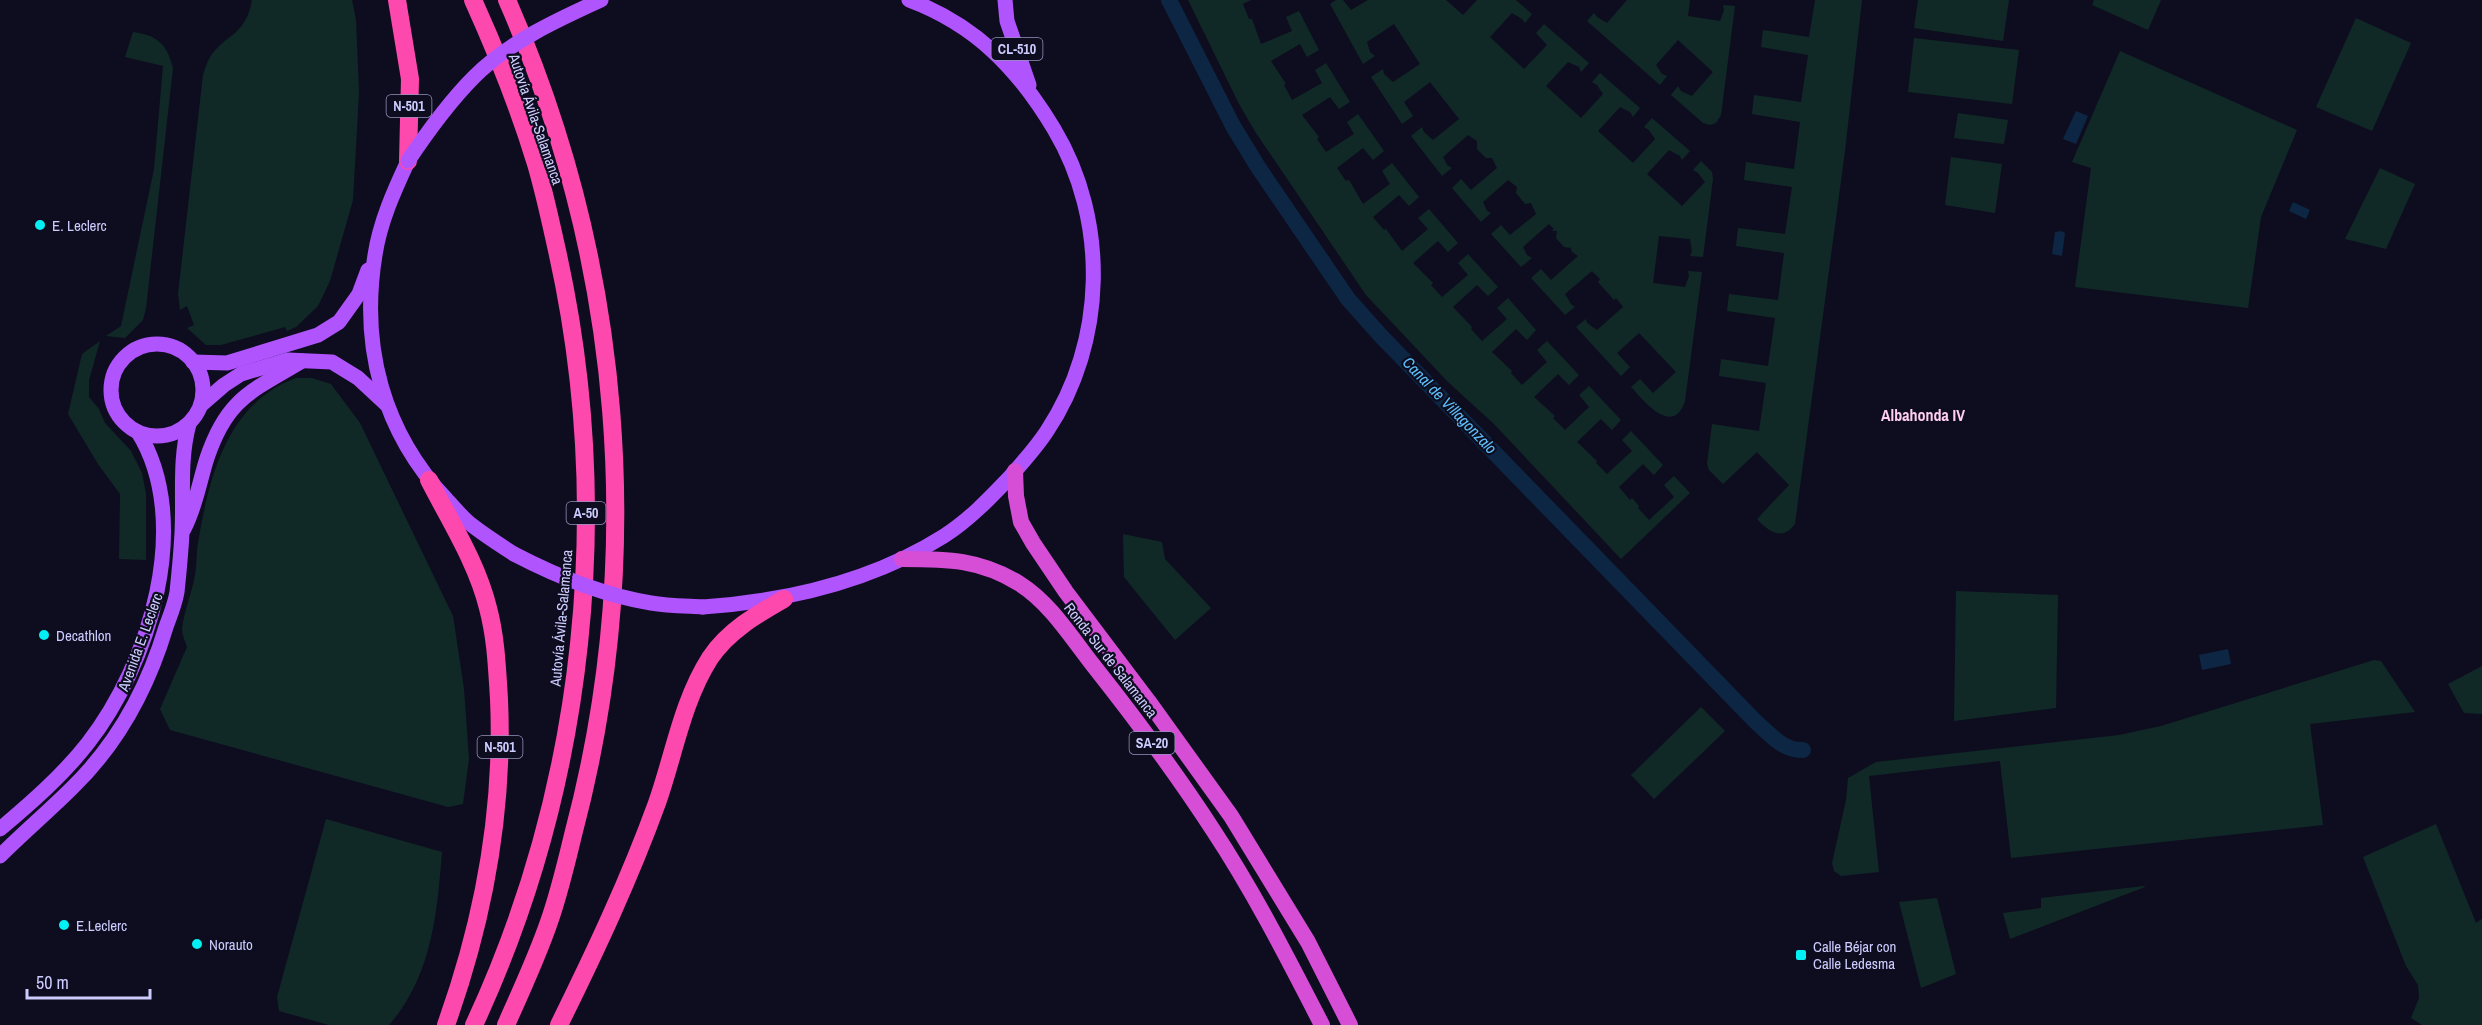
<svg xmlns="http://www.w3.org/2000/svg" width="2482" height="1025" font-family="'Archivo Narrow',sans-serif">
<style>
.green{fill:#102926}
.water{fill:#0c2644}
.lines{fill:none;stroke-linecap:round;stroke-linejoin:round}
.canal{stroke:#0c2644;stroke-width:16}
.primary{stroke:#b054fd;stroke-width:15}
.trunk{stroke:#d64ed6;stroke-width:16}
.motorway{stroke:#fd48ae;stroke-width:18}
.primary-bridge{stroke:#b054fd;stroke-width:15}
.poi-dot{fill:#02f0f4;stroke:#0e0d1f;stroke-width:2}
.labels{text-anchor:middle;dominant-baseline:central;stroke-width:4.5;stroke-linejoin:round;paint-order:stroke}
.shield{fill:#0e0d1f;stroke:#9493bc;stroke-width:1.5}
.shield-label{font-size:14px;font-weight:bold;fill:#cdccff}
.street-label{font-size:15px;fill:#cdccff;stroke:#0e0d1f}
.poi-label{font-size:15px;fill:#cdccff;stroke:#0e0d1f;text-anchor:start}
.water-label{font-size:16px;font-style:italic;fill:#5bc0fd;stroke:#0e0d1f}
.neighbourhood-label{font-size:16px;font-weight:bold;fill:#ffcef1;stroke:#0e0d1f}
</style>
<rect width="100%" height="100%" fill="#0e0d1f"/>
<g class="green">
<path d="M252 0H352L356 20 359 93 353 200 330 281 318 306 296 327 287 331 285 327 221 345H206L187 328 194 325 187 306 180 310 178 294 203 75C205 69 207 62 210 57 225 34 246 36 252 0Z"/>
<path d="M1188 0H1251L1243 4 1249 19H1252L1261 44 1292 31 1286 17 1299 11 1319 50 1307 57 1300 44 1271 61 1286 84 1284 85 1292 100 1322 83 1315 70 1326 63 1350 102 1339 109 1330 97 1302 115 1319 137 1317 139 1326 152 1354 134 1347 122 1358 114 1384 151 1373 160 1363 148 1337 168 1346 181 1349 180 1363 204 1390 184 1382 171 1392 163 1419 197 1409 206 1399 195 1373 217 1384 230 1386 229 1402 251 1428 229 1418 218 1429 209 1458 243 1448 252 1438 241 1413 263 1433 283 1431 285 1442 297 1468 275 1458 263 1468 254 1498 287 1488 296 1477 285 1453 307 1472 327 1471 329 1482 341 1507 319 1497 308 1508 298 1536 330 1527 340 1516 329 1492 352 1512 371 1511 373 1522 385 1547 362 1537 350 1547 341 1579 375 1569 385 1558 374 1534 397 1555 416 1553 418 1565 430 1589 407 1579 395 1589 386 1621 420 1612 430 1601 419 1577 442 1597 461 1596 463 1607 474 1632 451 1622 440 1631 431 1663 465 1654 475 1643 464 1619 487 1630 500 1632 498 1639 506 1638 508 1649 520 1674 497 1664 485 1674 476 1690 493 1621 559 1494 424 1448 382 1366 295 1256 133 1239 104Z"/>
<path d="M1336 0H1343L1351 10 1368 0H1446L1463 15 1477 0H1516L1532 14 1525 23 1522 19 1512 13 1490 37 1524 69 1547 45 1536 33 1544 24 1589 63 1581 72 1579 67 1568 62 1546 86 1581 118 1603 94 1597 85 1592 82 1600 73 1640 108 1633 117 1630 112 1620 107 1598 131 1633 163 1655 139 1649 130 1644 127 1652 118 1690 151 1682 160 1680 156 1669 150 1647 174 1682 206 1705 182 1698 173 1693 170 1701 161 1712 172 1713 179 1703 257 1690 256 1692 251 1690 239 1659 236 1653 283 1685 287 1689 276 1688 271 1702 272 1685 401C1673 438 1643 400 1631 387L1640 379 1653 393 1676 372 1639 333 1617 353 1630 367 1621 376 1576 327 1586 319 1587 323 1597 330 1623 307 1616 298 1614 300 1598 282 1600 279 1592 271 1565 294 1571 304 1575 307 1565 315 1531 278 1541 269 1551 280 1578 256 1572 252 1571 248 1564 247 1556 238 1557 231H1552L1554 229 1549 224 1523 247 1527 255 1532 258 1521 267 1491 234 1501 225 1510 235 1536 214 1531 203 1525 204 1516 193 1517 187 1508 180 1483 202 1487 211 1491 213 1481 222 1452 188 1461 179 1471 190 1497 168 1492 158H1486L1477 149V141L1468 135 1443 157 1447 165 1452 168 1442 176 1411 136 1422 127 1424 132 1433 140 1459 119 1430 82 1404 102 1413 116 1402 124 1371 77 1383 69 1384 74 1393 82 1420 64 1394 24 1367 42 1370 52 1375 56 1363 64 1330 4Z"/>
<path d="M1627 0H1690L1688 16 1720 21 1724 10 1723 5 1735 6 1721 115 1716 123 1710 125 1703 123 1671 95 1678 86 1681 91 1692 96 1713 72 1678 40 1656 65 1662 74 1667 76 1660 85 1587 21 1594 13 1597 17 1607 23Z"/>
<path d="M1815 0H1862L1845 151 1795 524C1782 542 1768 531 1757 519L1789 485 1757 452 1723 484 1709 470 1707 464 1712 424 1759 431 1766 383 1719 376 1721 359 1768 366 1775 318 1727 311 1729 294 1778 300 1784 253 1736 246 1738 228 1785 234 1792 187 1744 180 1746 162 1794 169 1800 122 1752 114 1754 95 1801 102 1808 55 1761 47 1763 30 1809 37Z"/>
<path d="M1918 0H2009L2003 41 1914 28Z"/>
<path d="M2094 0H2161L2148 30 2092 5Z"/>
<path d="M2356 18 2411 43 2372 131 2316 107Z"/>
<path d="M133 32C157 35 167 44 173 68L146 308 143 320 125 338 106 336 121 326 154 169 163 66 125 57Z"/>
<path d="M1914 38 2019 50 2012 104 1908 92Z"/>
<path d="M2120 51 2297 130 2261 217 2248 308 2075 287 2091 168 2072 162Z"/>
<path d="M1958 113 2008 120 2004 144 1954 138Z"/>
<path d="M1951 157 2002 164 1995 213 1945 205Z"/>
<path d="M2380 168 2415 184 2386 249 2345 239Z"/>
<path d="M100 341 89 380V397L99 409 105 423 131 451 142 473 146 494V560L119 559 120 494 98 464 68 414 82 354Z"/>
<path d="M296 378H312L331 384 360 423 453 616 464 689 469 759 463 804 448 807 170 730 160 709 187 647C185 641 182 635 182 629 184 611 192 593 195 575 197 565 196 554 198 543 209 477 227 403 296 378Z"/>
<path d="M1123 534 1162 542 1165 559 1211 608 1175 640 1124 577Z"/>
<path d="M1956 591 2058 595 2056 708 1954 721Z"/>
<path d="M2374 660 2381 661 2415 712 2310 724 2323 825 2011 858 2000 761 1869 776 1879 872 1841 876 1834 871 1832 863 1846 800 1848 778 1876 762 2119 735 2161 726Z"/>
<path d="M2482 666V714L2464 713 2448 684Z"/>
<path d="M1701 707 1725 731 1654 799 1631 775Z"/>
<path d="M326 819 442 852C437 913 432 976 389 1025H329L279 1011 277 997Z"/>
<path d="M2436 824 2476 923 2482 919V1025H2422L2411 1018 2419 998 2418 985 2406 966 2363 857Z"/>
<path d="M2144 886 2145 887 2010 939 2003 913 2041 908V898Z"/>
<path d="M1937 898 1956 974 1921 988 1899 902Z"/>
</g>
<g class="water">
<path d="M2076 111 2088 116 2076 144 2063 139Z"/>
<path d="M2293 202 2310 210 2306 219 2289 211Z"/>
<path d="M2061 231 2065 233 2062 256 2052 254 2055 232Z"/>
<path d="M2228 649 2231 664 2202 670 2199 655Z"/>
</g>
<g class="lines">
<path class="canal" d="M1169 0 1233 126 1258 167 1348 299 1381 336 1756 722C1770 734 1783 751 1803 750"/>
<g class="primary">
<path d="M1005 0 1007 21 1029 85"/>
<path d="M408 161C394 191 380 222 375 255 360 347 383 432 447 500 455 508 463 519 473 526 486 536 500 545 514 554"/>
<circle cx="157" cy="390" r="46"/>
<path d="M193 362 227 363 318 335 339 322 359 294 368 270"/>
<path d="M201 405 224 385 241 374 288 360 332 362 358 378 386 404"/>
<path d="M184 529C196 506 199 483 207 458 227 398 252 391 302 361"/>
<path d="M703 607C788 601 871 582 944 536 969 520 989 499 1009 478 1022 463 1036 448 1047 431 1106 342 1109 221 1054 129 1018 69 976 25 909 0"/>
<path d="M0 829C31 803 63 775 88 743 149 665 194 522 138 432"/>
<path d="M0 856C24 832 49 811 73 787 118 743 148 687 166 627 170 616 175 604 177 592 179 573 181 552 182 533 184 495 179 461 189 424"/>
</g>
<g class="trunk">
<path d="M1015 471 1016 496 1021 522 1033 543 1066 592 1149 702 1231 816 1308 942 1350 1025"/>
<path d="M902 559C947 559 980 559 1020 584 1050 603 1071 637 1093 665 1135 718 1176 773 1213 830 1254 892 1288 959 1322 1025"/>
</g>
<g class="motorway">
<path d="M397 0 410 79 408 161"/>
<path d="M473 0C497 53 519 108 536 164 544 191 550 219 556 246 615 506 586 784 474 1025"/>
<path d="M429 480C450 521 477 563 488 608 496 638 497 668 499 699 504 811 484 919 446 1025"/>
<path d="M506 1025C521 991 537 957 549 922 559 894 566 864 573 835 647 557 623 264 507 0"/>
<path d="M559 1025C595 952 629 880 657 803 674 755 682 702 710 658 728 631 756 615 784 599"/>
</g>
<g class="primary-bridge">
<path d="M408 161C428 131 449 102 474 77 509 42 557 20 601 0"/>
<path d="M514 554C558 577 602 595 651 603 668 606 686 606 703 607"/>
</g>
</g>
<g class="poi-dot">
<circle cx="40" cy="225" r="6"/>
<circle cx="44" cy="635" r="6"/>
<circle cx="64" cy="925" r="6"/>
<circle cx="197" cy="944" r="6"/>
<rect x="1795" y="949" width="12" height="12" rx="3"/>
</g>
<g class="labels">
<g class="shield">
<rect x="991.5" y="38" width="51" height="22" rx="4.5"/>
<rect x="386.5" y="95" width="45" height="22" rx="4.5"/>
<rect x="566.5" y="502" width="39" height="22" rx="4.5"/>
<rect x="1129.5" y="732" width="45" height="22" rx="4.5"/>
<rect x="477.5" y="736" width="45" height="22" rx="4.5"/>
</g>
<g class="shield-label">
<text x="1017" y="49">CL-510</text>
<text x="409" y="106">N-501</text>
<text x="586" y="513">A-50</text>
<text x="1152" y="743">SA-20</text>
<text x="500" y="747">N-501</text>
</g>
<g class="street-label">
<text transform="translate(536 119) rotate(71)">Autovía Ávila-Salamanca</text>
<text transform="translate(561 618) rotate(-85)">Autovía Ávila-Salamanca</text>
<text transform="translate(140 642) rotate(-70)">Avenida E. Leclerc</text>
<text transform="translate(1111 660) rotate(52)">Ronda Sur de Salamanca</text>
</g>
<g class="poi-label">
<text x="52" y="225">E. Leclerc</text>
<text x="56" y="635">Decathlon</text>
<text x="76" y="925">E.Leclerc</text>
<text x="209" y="944">Norauto</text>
<text x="1813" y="946">Calle Béjar con<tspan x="1813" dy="17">Calle Ledesma</tspan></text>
</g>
<g class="water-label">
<text transform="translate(1450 405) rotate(46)">Canal de Villagonzalo</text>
</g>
<g class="neighbourhood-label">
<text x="1923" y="415">Albahonda IV</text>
</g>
</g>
<path d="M27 989v9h123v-9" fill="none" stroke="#cdccff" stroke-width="3"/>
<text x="36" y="989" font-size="18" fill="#cdccff" stroke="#0e0d1f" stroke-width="4.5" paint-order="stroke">50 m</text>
</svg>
